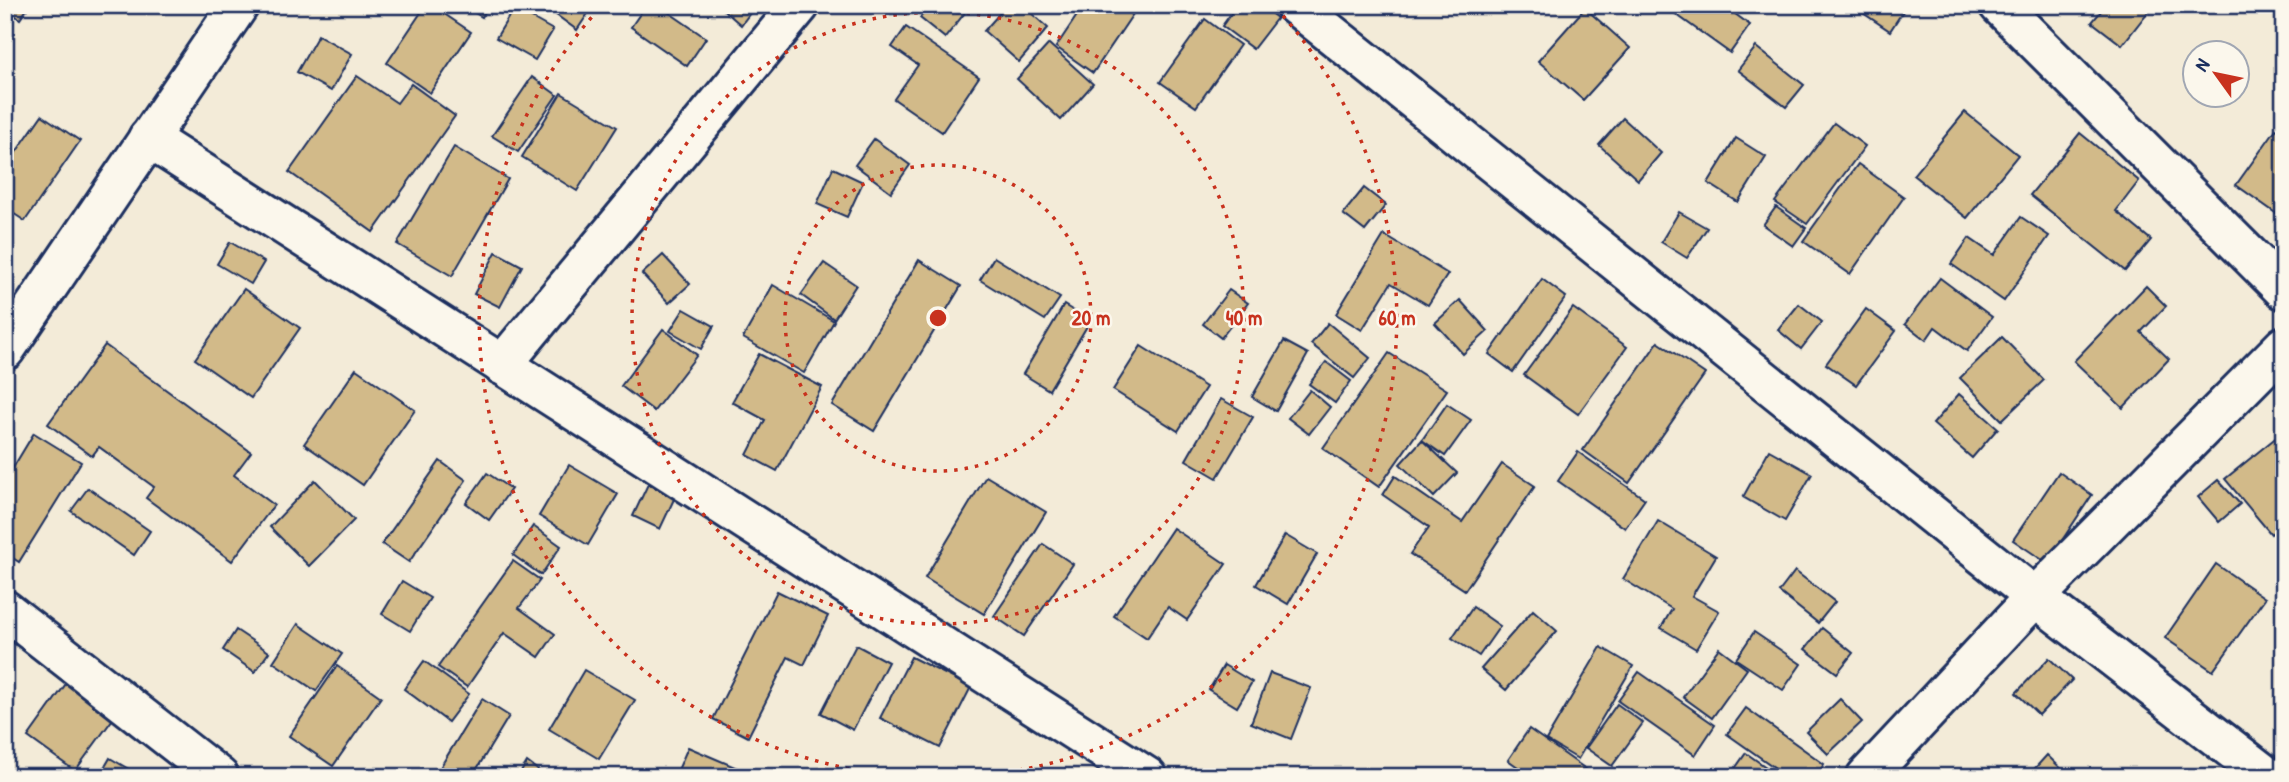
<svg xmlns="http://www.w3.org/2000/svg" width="2289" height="782" font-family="'Patrick Hand',sans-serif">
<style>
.building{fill:#d2ba89;stroke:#1b2f5e;stroke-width:2}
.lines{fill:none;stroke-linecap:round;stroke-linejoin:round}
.street-casing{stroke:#1b2f5e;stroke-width:44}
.street{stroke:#fbf7ec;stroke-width:38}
.ring{fill:none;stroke:#c8321e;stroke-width:3.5;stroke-dasharray:3.5 7}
.centre{fill:#c8321e;stroke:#fbf7ec;stroke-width:3.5}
.ring-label{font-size:21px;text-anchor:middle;font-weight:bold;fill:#c8321e;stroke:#fbf7ec;stroke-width:5;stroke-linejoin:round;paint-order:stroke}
</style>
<rect width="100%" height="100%" fill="#f3ebd8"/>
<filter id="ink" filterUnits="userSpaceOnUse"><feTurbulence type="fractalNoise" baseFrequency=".0143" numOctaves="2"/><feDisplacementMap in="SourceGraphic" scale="14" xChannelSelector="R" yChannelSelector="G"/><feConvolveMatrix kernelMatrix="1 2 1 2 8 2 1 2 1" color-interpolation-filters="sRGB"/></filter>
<g filter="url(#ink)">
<g class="building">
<path d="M5 5H30L20 19 5 8Z"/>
<path d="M426 5H431L471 32 430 93 387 63Z"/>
<path d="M462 5H489L482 17Z"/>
<path d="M551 5H591L593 6 577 30 548 9Z"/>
<path d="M646 5H658L706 38 687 66 631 27Z"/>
<path d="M718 5H756L741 25Z"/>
<path d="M930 5H971L945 38 920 18Z"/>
<path d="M1007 5H1022L1048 28 1019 62 984 31Z"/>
<path d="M1084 5H1139L1093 73 1056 47Z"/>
<path d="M1237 5H1260L1277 18 1253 49 1222 26Z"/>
<path d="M1663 5H1723L1750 25 1730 53Z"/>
<path d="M1851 5H1907L1890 31Z"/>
<path d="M2106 5H2147L2151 8 2122 45 2092 22Z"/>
<path d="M514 8 553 30 535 60 496 38Z"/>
<path d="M1585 8 1630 48 1583 100 1538 61Z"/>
<path d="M1205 19 1240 45 1196 107 1160 82Z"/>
<path d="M906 27 979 77 942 132 894 99 918 65 892 47Z"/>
<path d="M318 35 352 54 331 91 297 72Z"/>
<path d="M1049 44 1093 84 1061 120 1017 79Z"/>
<path d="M1756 47 1804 85 1786 107 1738 70Z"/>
<path d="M357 76 397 103 411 84 455 116 373 232 289 172Z"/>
<path d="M532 77 557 95 518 152 492 136Z"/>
<path d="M561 93 617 127 577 191 522 157Z"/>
<path d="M1965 112 2018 155 1967 218 1913 175Z"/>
<path d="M42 115 80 141 25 221 5 208V168Z"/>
<path d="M1623 118 1661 153 1638 180 1599 145Z"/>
<path d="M1834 123 1865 146 1807 224 1775 202Z"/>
<path d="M2276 129 2284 134V219L2236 185Z"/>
<path d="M2080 133 2139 181 2116 211 2151 240 2125 271 2030 195Z"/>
<path d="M1736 138 1766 157 1738 202 1708 183Z"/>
<path d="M874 139 910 165 891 192 855 165Z"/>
<path d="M454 147 508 179 452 276 397 244Z"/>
<path d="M1858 164 1904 197 1850 274 1803 241Z"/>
<path d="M833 168 863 182 847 217 817 204Z"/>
<path d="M1364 188 1386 205 1365 231 1343 214Z"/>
<path d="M1776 207 1806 228 1793 246 1763 225Z"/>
<path d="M1679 212 1707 228 1687 258 1661 242Z"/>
<path d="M2021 217 2049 236 2004 301 1951 264 1969 238 1994 255Z"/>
<path d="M1384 235 1448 274 1428 305 1391 283 1362 330 1336 314Z"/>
<path d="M5 241 13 246 5 257Z"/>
<path d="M230 242 264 262 251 284 217 264Z"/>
<path d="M496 252 522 266 500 307 474 294Z"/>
<path d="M663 255 690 284 669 303 642 274Z"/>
<path d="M994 257 1060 298 1045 320 980 280Z"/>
<path d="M919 260 961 286 874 431 832 405Z"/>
<path d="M824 263 856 285 834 319 801 295Z"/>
<path d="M1940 278 1992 317 1967 351 1935 327 1926 340 1905 324Z"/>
<path d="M1542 279 1566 297 1513 372 1489 354Z"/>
<path d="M773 285 834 321 804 373 743 338Z"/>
<path d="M2146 286 2166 306 2141 332 2169 359 2123 408 2074 361Z"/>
<path d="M244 289 300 328 251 398 195 359Z"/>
<path d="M1229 290 1248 303 1221 338 1203 324Z"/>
<path d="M1460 300 1488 331 1463 354 1435 323Z"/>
<path d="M1799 304 1822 322 1801 349 1778 330Z"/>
<path d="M1064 305 1090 321 1049 390 1023 374Z"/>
<path d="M1573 308 1627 347 1578 414 1524 375Z"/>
<path d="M684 309 714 326 701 349 670 331Z"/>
<path d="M1866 309 1896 331 1856 385 1826 364Z"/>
<path d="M1328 323 1370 358 1354 378 1311 344Z"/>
<path d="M663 329 697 355 654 411 621 386Z"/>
<path d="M2002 337 2044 380 2002 420 1960 378Z"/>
<path d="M1284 341 1308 354 1276 411 1252 397Z"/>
<path d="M1658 342 1705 374 1629 483 1583 450Z"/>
<path d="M105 345 251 452 234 475 274 505 232 561 146 498 154 487 99 447 92 456 48 424Z"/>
<path d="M1141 346 1206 387 1178 431 1113 390Z"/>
<path d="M1389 353 1447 390 1379 487 1323 448Z"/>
<path d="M759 354 822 387 777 471 747 455 765 420 732 402Z"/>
<path d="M1326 362 1351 381 1335 403 1309 384Z"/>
<path d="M356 369 415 410 363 485 304 444Z"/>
<path d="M1310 390 1330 407 1309 434 1288 418Z"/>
<path d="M1959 394 1998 428 1972 458 1933 424Z"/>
<path d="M1221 399 1253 417 1217 478 1186 460Z"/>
<path d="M1447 404 1471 420 1445 456 1422 440Z"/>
<path d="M2284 431V523L2271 534 2225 479Z"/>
<path d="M34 433 81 462 19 562 5 553V481Z"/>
<path d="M1422 440 1457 473 1434 497 1400 464Z"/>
<path d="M1769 450 1812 474 1785 521 1743 497Z"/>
<path d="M1578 452 1645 499 1625 528 1558 481Z"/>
<path d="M440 461 466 480 409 562 382 544Z"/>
<path d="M1502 464 1535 486 1465 590 1410 554 1429 527 1383 495 1395 476 1462 522Z"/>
<path d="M569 465 618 494 588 545 539 516Z"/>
<path d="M2059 472 2092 495 2047 563 2013 540Z"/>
<path d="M487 473 511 489 489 520 466 503Z"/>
<path d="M986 476 1046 512 984 614 925 578Z"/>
<path d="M315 480 354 520 309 566 270 527Z"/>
<path d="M2218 480 2240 504 2219 522 2198 497Z"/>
<path d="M648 484 675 497 660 529 633 516Z"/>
<path d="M88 488 150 531 134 555 71 511Z"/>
<path d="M1658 521 1716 556 1692 596 1719 611 1696 649 1661 628 1672 609 1623 579Z"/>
<path d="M533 526 561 546 541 575 513 555Z"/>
<path d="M1173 528 1226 564 1187 620 1168 607 1147 638 1114 616Z"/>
<path d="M1285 535 1317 554 1288 604 1256 585Z"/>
<path d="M1043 544 1073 564 1024 636 994 616Z"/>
<path d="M513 561 540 580 519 608 555 634 539 657 504 633 467 687 438 667Z"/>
<path d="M2216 564 2265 598 2213 671 2165 638Z"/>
<path d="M1795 571 1835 602 1818 623 1779 592Z"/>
<path d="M402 581 430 598 410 631 382 614Z"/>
<path d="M777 591 828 616 804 665 788 657 748 737 713 719Z"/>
<path d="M1473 607 1500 626 1479 656 1452 638Z"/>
<path d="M1533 610 1557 631 1506 690 1481 669Z"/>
<path d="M298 624 342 654 316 691 273 662Z"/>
<path d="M1822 628 1853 653 1837 673 1805 649Z"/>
<path d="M236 630 269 652 255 672 223 650Z"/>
<path d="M1754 632 1801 664 1783 690 1736 659Z"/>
<path d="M856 645 888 662 853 730 821 713Z"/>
<path d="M1601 647 1633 666 1578 759 1546 740Z"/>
<path d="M1719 648 1747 669 1712 718 1683 697Z"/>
<path d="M911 657 971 687 940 748 880 718Z"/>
<path d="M2049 658 2072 680 2039 715 2016 693Z"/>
<path d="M424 661 469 694 448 722 404 689Z"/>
<path d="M1224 665 1252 682 1237 707 1209 690Z"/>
<path d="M337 666 381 697 333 766 289 736Z"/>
<path d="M584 670 635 700 599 759 549 729Z"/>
<path d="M1639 672 1715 725 1695 755 1618 701Z"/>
<path d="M1270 673 1311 688 1291 739 1251 723Z"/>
<path d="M68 681 115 716 75 771 28 737Z"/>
<path d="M482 699 509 716 472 777H458L441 766Z"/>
<path d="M1840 699 1862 722 1828 754 1806 732Z"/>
<path d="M1617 704 1643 723 1612 766 1586 748Z"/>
<path d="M1746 708 1824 764 1816 777H1788L1727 734Z"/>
<path d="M1529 729 1597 777H1532L1508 760Z"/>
<path d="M688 747 742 770 739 777H675Z"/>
<path d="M1746 753 1780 777H1729Z"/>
<path d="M2047 755 2070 777H2027Z"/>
<path d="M110 758 142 777H99Z"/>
<path d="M527 762 547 777H518Z"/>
</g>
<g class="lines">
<defs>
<g id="street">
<path d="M1295 5 2035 597 2268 777"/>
<path d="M1999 5 2284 290"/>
<path d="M148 138 1147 777"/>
<path d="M5 350 239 5"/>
<path d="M502 365 800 5"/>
<path d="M5 610 219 777"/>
<path d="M1866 777 2035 597 2284 346"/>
</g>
</defs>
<use href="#street" class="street-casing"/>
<use href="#street" class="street"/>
</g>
</g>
<g class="ring">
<circle cx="938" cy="318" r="153"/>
<circle cx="938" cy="318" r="306"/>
<path d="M922 777A459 459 0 0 1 600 8M1276 8A459 459 0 0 1 954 777"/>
</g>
<circle cx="938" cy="318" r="10" class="centre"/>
<g class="ring-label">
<text x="1091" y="325">20 m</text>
<text x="1244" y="325">40 m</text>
<text x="1397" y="325">60 m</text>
</g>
<rect width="2289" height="782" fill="none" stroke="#fbf7ec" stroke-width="28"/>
<rect x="14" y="14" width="2261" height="754" fill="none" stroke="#1b2f5e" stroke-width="2.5" filter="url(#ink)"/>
<g transform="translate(2216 74) rotate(303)"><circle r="33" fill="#fbf7ec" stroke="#a1a7b3" stroke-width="2"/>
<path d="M0-5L12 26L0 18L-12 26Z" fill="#c8321e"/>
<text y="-10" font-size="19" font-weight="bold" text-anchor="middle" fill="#1b2f5e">N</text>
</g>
</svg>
